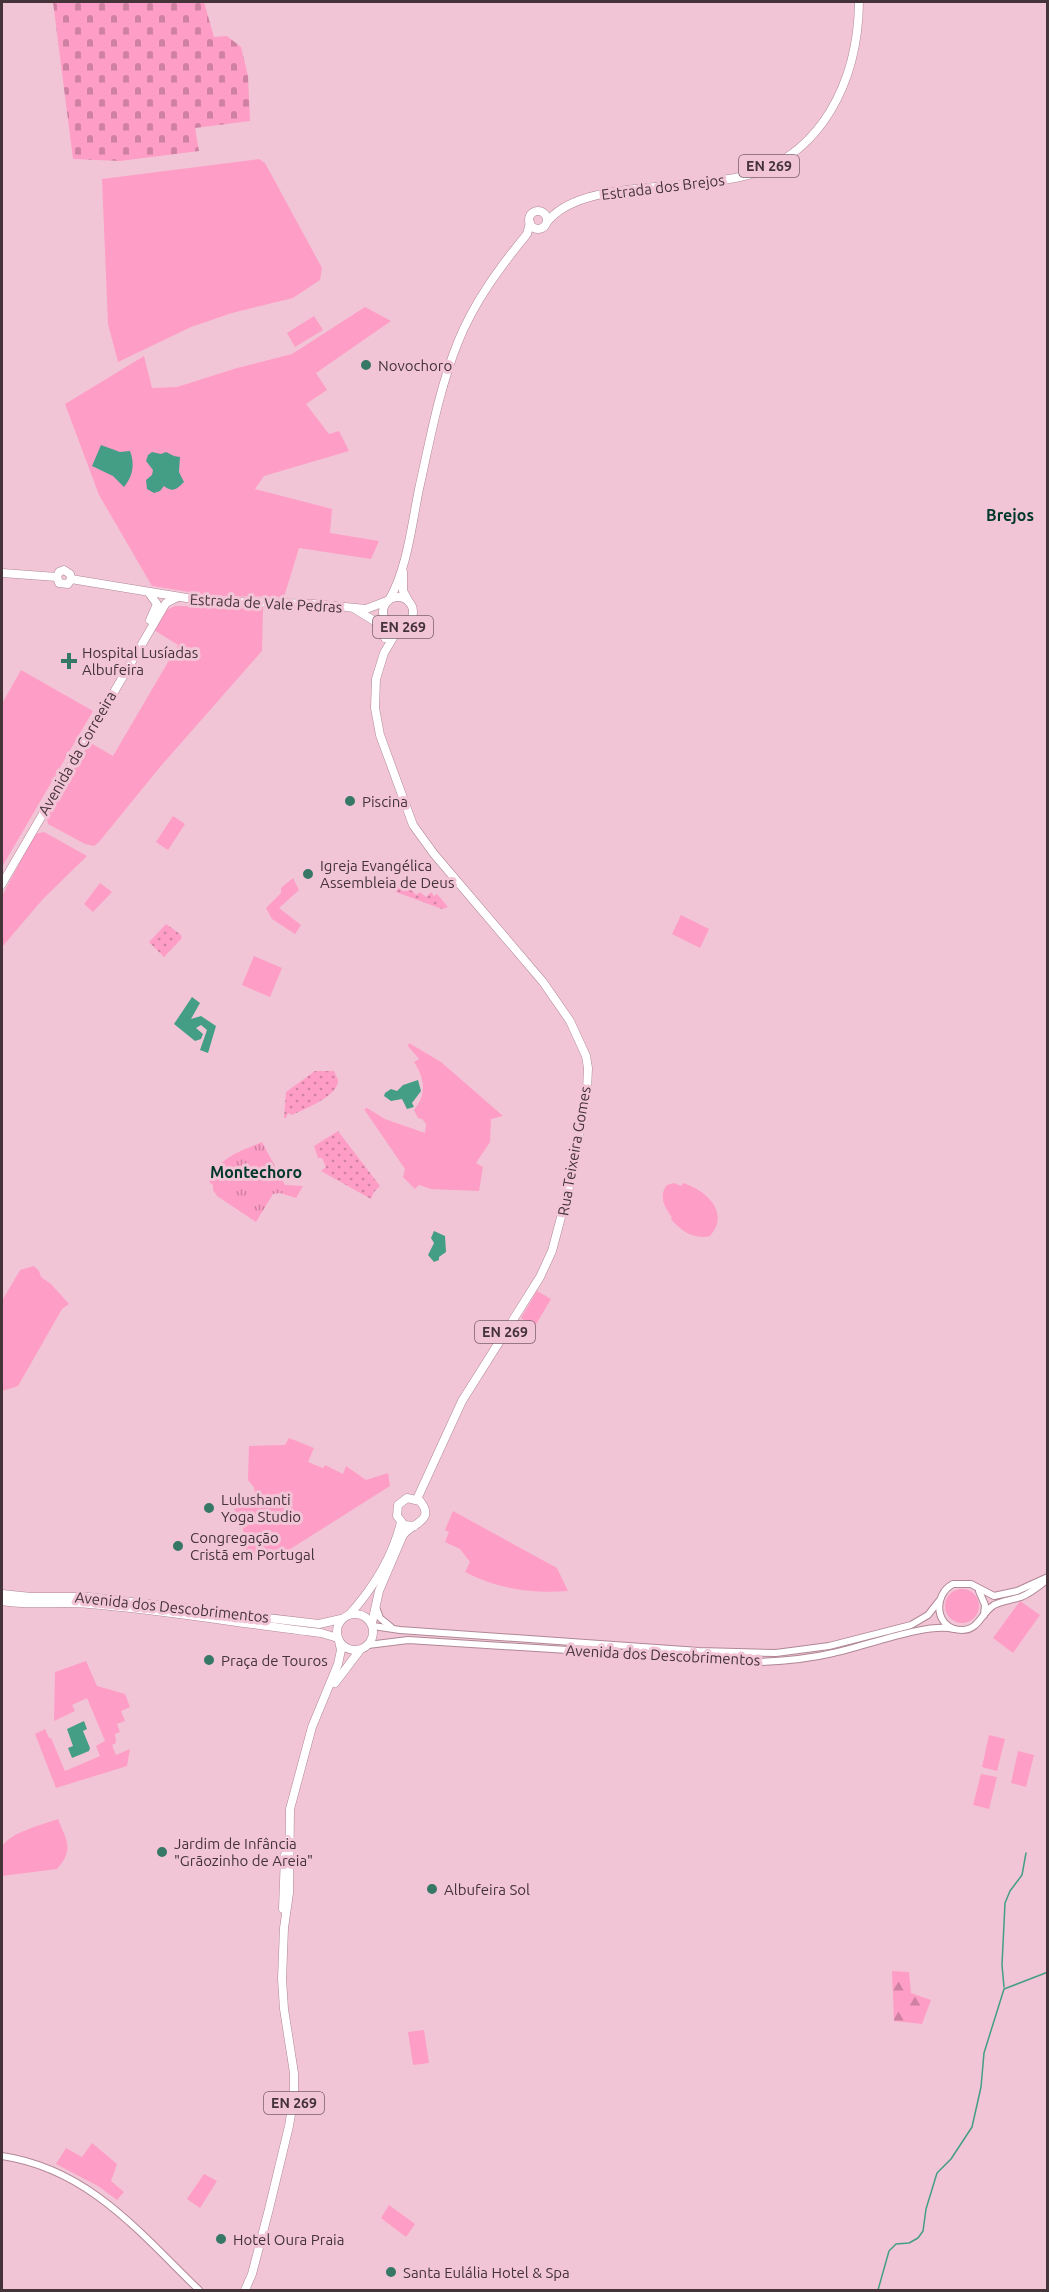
<svg xmlns="http://www.w3.org/2000/svg" width="1049" height="2292" font-family="Ubuntu,sans-serif">
<style>
.grass{fill:#fe9dc6}
.forest{fill:url(#forest-firs)}
.cemetery{fill:url(#cemetery-stones)}
.park{fill:url(#park-tufts)}
.garden{fill:url(#garden-dots)}
.water{fill:#449e86}
.lines{fill:none;stroke-linecap:round;stroke-linejoin:round}
.stream{stroke:#449e86;stroke-width:1.5}
.minor-casing{stroke:#b18797;stroke-width:8}
.major-casing{stroke:#b18797;stroke-width:9}
.minor{stroke:#fff;stroke-width:6}
.major{stroke:#fff;stroke-width:8}
.poi-dot{fill:#377766;stroke:#f2c5d6;stroke-width:2}
.labels{text-anchor:middle;dominant-baseline:central;stroke-width:6;stroke-linejoin:round;paint-order:stroke}
.shield{fill:#f2c5d6;stroke:#795f69;stroke-width:1.5}
.shield-label{font-size:14px;font-weight:bold;fill:#45333a}
.street-label{font-size:15px;fill:#45333a;stroke:#f2c5d6}
.poi-label{font-size:15px;fill:#45333a;stroke:#f2c5d6;text-anchor:start}
.neighbourhood-label{font-size:16px;font-weight:bold;fill:#00382c;stroke:#f2c5d6}
</style>
<defs>
<pattern id="forest-firs" width="22" height="20" patternUnits="userSpaceOnUse" patternTransform="scale(1.5)"><rect width="22" height="20" fill="#fe9dc6"/><path d="M5 1l3.5 6h-7zM16 11l3.5 6h-7z" fill="#cf81a2"/></pattern>
<pattern id="cemetery-stones" width="16" height="16" patternUnits="userSpaceOnUse" patternTransform="scale(1.5)"><rect width="16" height="16" fill="#fe9dc6"/><path d="M2 7V4a2 2 0 0 1 4 0v3zM10 15v-3a2 2 0 0 1 4 0v3z" fill="#cf81a2"/></pattern>
<pattern id="park-tufts" width="24" height="20" patternUnits="userSpaceOnUse" patternTransform="scale(1.5)"><rect width="24" height="20" fill="#fe9dc6"/><path d="M3 7l-1-3M5 7V3M7 7l1-3M15 17l-1-3M17 17v-4M19 17l1-3" fill="none" stroke="#cf81a2"/></pattern>
<pattern id="garden-dots" width="8" height="8" patternUnits="userSpaceOnUse" patternTransform="scale(1.5)"><rect width="8" height="8" fill="#fe9dc6"/><path d="M2 2h.1M6 6h.1" fill="none" stroke="#cf81a2" stroke-width="1.8" stroke-linecap="round"/></pattern>
</defs>
<rect width="100%" height="100%" fill="#f2c5d6"/>
<g class="grass">
<path d="M259 159 265 163 322 268 320 280 293 298 232 313 191 327 118 362 108 324 102 179Z"/>
<path d="M365 307 391 321 316 373 327 390 306 404 329 434 339 431 349 451 264 476 255 489 332 509 330 533 379 541 371 559 299 548 284 597 215 596 152 586 99 495 65 404 144 356 152 388 177 387 237 368 292 354Z"/>
<path d="M314 316 323 330 295 347 287 333Z"/>
<path d="M175 606 263 607 262 651 160 767 99 842 94 846 85 844 48 824 46 815 89 742 113 756 178 645 154 630 164 611Z"/>
<path d="M21 670 93 711 2 867 3 702Z"/>
<path d="M173 816 185 824 168 850 156 842Z"/>
<path d="M44 832 87 856 43 899 2 947V896L35 834Z"/>
<path d="M293 878 299 890 279 908 301 925 295 934 272 919 266 908 281 893V888Z"/>
<path d="M100 883 112 892 93 912 84 904Z"/>
<path d="M681 915 709 929 700 948 672 934Z"/>
<path d="M254 956 282 968 270 997 242 985Z"/>
<path d="M409 1043 441 1062 503 1116 491 1119 490 1142 476 1163 483 1167 479 1191 431 1189 419 1185 415 1189 403 1177 405 1169 364 1109 367 1108 385 1119 425 1133 426 1124 422 1119 418 1118 414 1110C427 1094 425 1079 414 1062L419 1059 408 1046Z"/>
<path d="M674 1183 681 1186 683 1183C706 1190 731 1213 710 1236 694 1240 681 1231 671 1219L672 1217C665 1208 658 1196 667 1185Z"/>
<path d="M34 1266 39 1271 41 1277 51 1284 69 1304 62 1309 18 1386 2 1391V1301L20 1270Z"/>
<path d="M537 1291 551 1299 535 1326 521 1318Z"/>
<path d="M289 1438 314 1448 308 1462 323 1468 325 1465 343 1474 346 1466 366 1480 388 1473 390 1486 284 1553 257 1561 245 1553 243 1529 234 1509 256 1503 254 1487 248 1480 249 1446 285 1445Z"/>
<path d="M453 1511 557 1568 568 1591C532 1594 498 1589 465 1572L470 1562 460 1549 445 1542 449 1532 445 1530Z"/>
<circle cx="962" cy="1606" r="17"/>
<path d="M1020 1601 1040 1615 1013 1653 993 1638Z"/>
<path d="M86 1661 97 1686 125 1694 130 1707 121 1711 125 1721 117 1724 120 1732 115 1734 116 1743 112 1745 116 1755 130 1749 127 1766 56 1788 35 1734 45 1729 49 1738H51L65 1771 100 1756 96 1746 105 1741 87 1698 72 1705 75 1711 54 1721 55 1672Z"/>
<path d="M989 1735 1005 1739 997 1771 982 1767Z"/>
<path d="M1018 1751 1034 1755 1026 1787 1011 1783Z"/>
<path d="M981 1774 997 1777 989 1809 973 1805Z"/>
<path d="M58 1819C66 1840 75 1849 57 1869L2 1876C1 1868 0 1854 2 1847 8 1833 44 1824 58 1819Z"/>
<path d="M424 2030 429 2063 413 2065 408 2032Z"/>
<path d="M92 2143 117 2164 111 2181 124 2192 117 2200 98 2186 56 2164 66 2148 82 2157Z"/>
<path d="M204 2174 217 2181 200 2208 187 2199Z"/>
<path d="M389 2205 415 2224 406 2237 381 2218Z"/>
</g>
<path class="forest" d="M892 1971 909 1972 911 1993 931 2000 922 2024 894 2021Z"/>
<path class="cemetery" d="M53 2H204L214 37 227 36 241 47 248 76 250 121 195 128 199 151 120 161 73 159Z"/>
<path class="park" d="M262 1142 285 1185 303 1186 296 1198 280 1193 273 1194 256 1222 217 1196 213 1190V1185L209 1182C221 1156 237 1153 262 1142Z"/>
<g class="garden">
<path d="M410 878 414 881 409 887 416 895 420 892 426 897 431 892 434 896 437 894 448 907 442 909 396 892 398 884 400 886Z"/>
<path d="M166 924 180 934 182 938 164 957 149 942Z"/>
<path d="M315 1071H334C335 1074 337 1077 338 1080 339 1096 304 1109 292 1115L288 1113 286 1118H284L286 1092Z"/>
<path d="M338 1131 380 1186 374 1192 371 1199 321 1171 326 1167 322 1158H318L314 1146Z"/>
</g>
<g class="water">
<path d="M101 445 120 452 130 451C135 464 133 476 124 487L113 476 92 466Z"/>
<path d="M152 452 161 454 166 452 174 456 180 457 179 472 184 482C177 489 173 493 164 486L160 491 154 493 147 489 146 480 152 475 153 470 146 461 148 455Z"/>
<path d="M192 997 200 1003 191 1019 201 1016 216 1026 208 1053 200 1050 207 1030 201 1025 196 1028 203 1034 201 1039 195 1041 174 1024Z"/>
<path d="M418 1080 421 1091 412 1103 414 1107 407 1109 402 1099 391 1101 384 1096 385 1093 391 1089 397 1091 403 1085Z"/>
<path d="M434 1231 445 1236 446 1252 439 1257V1260L434 1262 428 1255 434 1243 431 1238Z"/>
<path d="M84 1721 87 1729 83 1731 90 1748 89 1751 72 1758 68 1748 73 1746 67 1729Z"/>
</g>
<g class="lines">
<g class="stream">
<path d="M1004 1987 1002 1965 1005 1903 1010 1891 1022 1875 1026 1853"/>
<path d="M878 2290 889 2251 896 2244 909 2243 918 2238 923 2231 926 2209 937 2173 951 2159 972 2127 981 2087 984 2053 1004 1989 1048 1972"/>
</g>
<defs>
<g id="minor">
<path d="M1048 1577 1017 1591 994 1596 971 1584H953C932 1595 935 1630 962 1630 979 1630 981 1613 994 1605 1002 1601 1012 1600 1021 1597 1031 1593 1039 1586 1048 1579"/>
<path d="M979 1591 985 1605 984 1615"/>
<path d="M376 1607 380 1618 391 1627"/>
<path d="M373 1626 400 1630 699 1651 776 1653 829 1646 911 1625 928 1615 939 1601"/>
<path d="M368 1645 408 1640 759 1662C784 1661 808 1659 833 1653 864 1647 926 1622 954 1629"/>
<path d="M2 2156C89 2169 140 2233 199 2290"/>
</g>
<g id="major">
<circle cx="538" cy="220" r="9"/>
<path d="M547 222C566 198 607 192 635 189 670 185 706 184 740 177 823 158 858 79 859 2"/>
<path d="M403 572V591L408 600"/>
<path d="M2 573 57 577"/>
<path d="M57 577 59 572 64 570 70 574 71 579"/>
<path d="M57 577 59 583 68 584 71 579"/>
<path d="M71 579 205 601 313 604 366 609 387 601"/>
<path d="M149 593 157 604 150 620"/>
<circle cx="398" cy="612" r="15"/>
<path d="M389 600C407 570 412 523 419 489 430 440 439 389 458 342 474 302 500 267 527 234L530 223"/>
<path d="M355 609 376 622 385 638"/>
<path d="M405 626 397 631 384 653 376 679 375 708 380 735 413 825 434 854 543 982 570 1021 586 1056 588 1068 587 1090 572 1176 552 1251 540 1277 462 1401 417 1499"/>
<path d="M2 884 163 608 166 603 178 597"/>
<path d="M2 1594 31 1597H88L319 1624 341 1619"/>
<path d="M2 1601C30 1606 60 1601 89 1604 166 1610 243 1624 321 1633L338 1638"/>
<circle cx="355" cy="1632" r="18"/>
<path d="M350 1614C373 1588 393 1556 401 1522"/>
<path d="M372 1623 379 1591 403 1535C412 1523 436 1521 420 1501L407 1498 398 1505 397 1516 404 1525 414 1526"/>
<path d="M335 1683 360 1650"/>
<path d="M283 1909 285 1855"/>
<path d="M245 2290 252 2274 269 2209 289 2126 294 2096V2073L284 2009 282 1979 284 1928 289 1893 290 1809 312 1727 338 1664 341 1650 339 1641"/>
</g>
</defs>
<use href="#minor" class="minor-casing"/>
<use href="#major" class="major-casing"/>
<use href="#minor" class="minor"/>
<use href="#major" class="major"/>
</g>
<g class="poi-dot">
<circle cx="366" cy="365" r="6"/>
<path d="M66 652h6v6h6v6h-6v6h-6v-6h-6v-6h6z"/>
<circle cx="350" cy="801" r="6"/>
<circle cx="308" cy="874" r="6"/>
<circle cx="209" cy="1508" r="6"/>
<circle cx="178" cy="1546" r="6"/>
<circle cx="209" cy="1660" r="6"/>
<circle cx="162" cy="1852" r="6"/>
<circle cx="432" cy="1889" r="6"/>
<circle cx="221" cy="2239" r="6"/>
<circle cx="391" cy="2272" r="6"/>
</g>
<g class="labels">
<g class="shield">
<rect x="739" y="155" width="60" height="22" rx="4.5"/>
<rect x="373" y="616" width="60" height="22" rx="4.5"/>
<rect x="475" y="1321" width="60" height="22" rx="4.5"/>
<rect x="264" y="2092" width="60" height="22" rx="4.5"/>
</g>
<g class="shield-label">
<text x="769" y="166">EN 269</text>
<text x="403" y="627">EN 269</text>
<text x="505" y="1332">EN 269</text>
<text x="294" y="2103">EN 269</text>
</g>
<g class="street-label">
<text transform="translate(663 187) rotate(-7)">Estrada dos Brejos</text>
<text transform="translate(266 603) rotate(3)">Estrada de Vale Pedras</text>
<text transform="translate(77 753) rotate(-60)">Avenida da Correeira</text>
<text transform="translate(574 1151) rotate(-80)">Rua Teixeira Gomes</text>
<text transform="translate(172 1607) rotate(6)">Avenida dos Descobrimentos</text>
<text transform="translate(663 1655) rotate(3)">Avenida dos Descobrimentos</text>
</g>
<g class="poi-label">
<text x="378" y="365">Novochoro</text>
<text x="82" y="652">Hospital Lusíadas<tspan x="82" dy="17">Albufeira</tspan></text>
<text x="362" y="801">Piscina</text>
<text x="320" y="865">Igreja Evangélica<tspan x="320" dy="17">Assembleia de Deus</tspan></text>
<text x="221" y="1499">Lulushanti<tspan x="221" dy="17">Yoga Studio</tspan></text>
<text x="190" y="1537">Congregação<tspan x="190" dy="17">Cristã em Portugal</tspan></text>
<text x="221" y="1660">Praça de Touros</text>
<text x="174" y="1843">Jardim de Infância<tspan x="174" dy="17">"Grãozinho de Areia"</tspan></text>
<text x="444" y="1889">Albufeira Sol</text>
<text x="233" y="2239">Hotel Oura Praia</text>
<text x="403" y="2272">Santa Eulália Hotel &amp; Spa</text>
</g>
<g class="neighbourhood-label">
<text x="1010" y="515">Brejos</text>
<text x="256" y="1172">Montechoro</text>
</g>
</g>
<rect width="1049" height="2292" fill="none" stroke="#45333a" stroke-width="6"/>
</svg>
